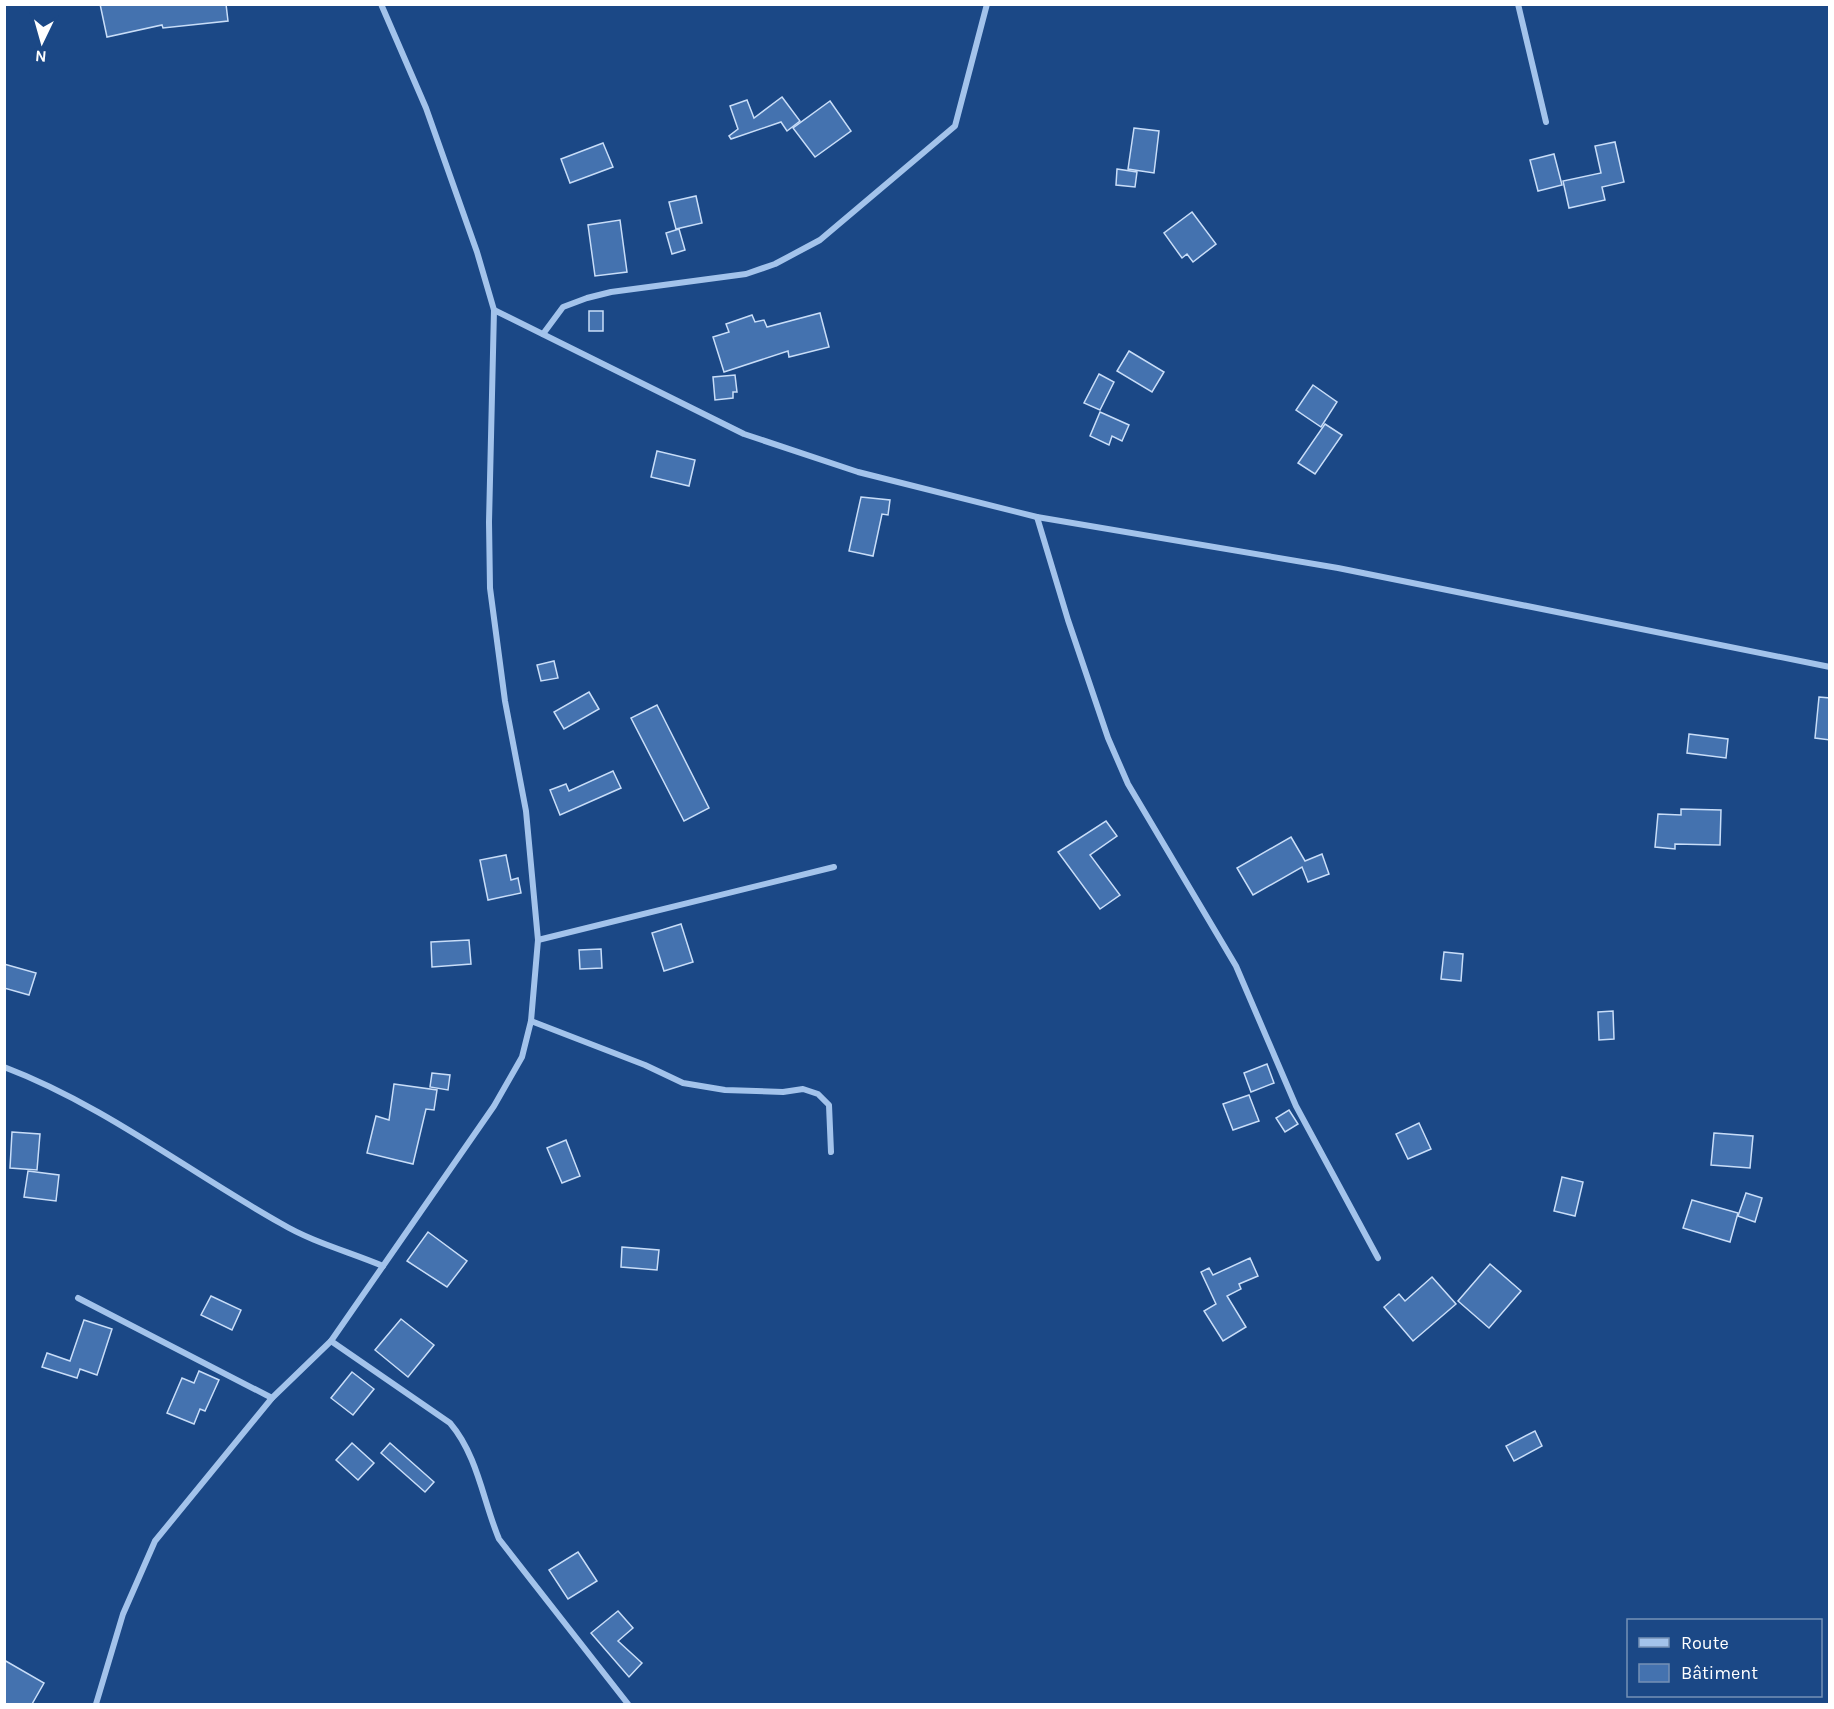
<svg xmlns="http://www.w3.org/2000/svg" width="1834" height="1709" font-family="Karla,sans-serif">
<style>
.building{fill:#4472af;stroke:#c8ddf8;stroke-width:1.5}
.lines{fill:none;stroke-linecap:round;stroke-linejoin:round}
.street{stroke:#a3c3eb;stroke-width:6}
</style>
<rect width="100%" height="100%" fill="#1b4886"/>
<g class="building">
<path d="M100 4H226L228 21 163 28 162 25 107 37Z"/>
<path d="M782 97 800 121 787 131 781 122 731 139 729 136 738 129 730 106 747 100 754 118Z"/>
<path d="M830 101 851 131 815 157 793 128Z"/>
<path d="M1134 128 1159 131 1154 173 1128 169Z"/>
<path d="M1615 142 1624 182 1602 187 1605 200 1569 208 1563 181 1601 173 1595 146Z"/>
<path d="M603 143 613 167 570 183 561 159Z"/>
<path d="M1554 154 1562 185 1538 191 1530 160Z"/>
<path d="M1117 169 1137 172 1135 187 1116 185Z"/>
<path d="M696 196 702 223 676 229 669 202Z"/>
<path d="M1192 212 1216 244 1193 262 1187 254 1182 258 1164 233Z"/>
<path d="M620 220 627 272 595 276 588 225Z"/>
<path d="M679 229 685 250 672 254 666 233Z"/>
<rect x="589" y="311" width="14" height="20"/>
<path d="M820 313 829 347 789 357 788 351 724 372 713 337 729 332 726 324 752 315 755 322 764 320 767 327Z"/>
<path d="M1129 351 1164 372 1152 392 1117 371Z"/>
<path d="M1099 374 1114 382 1100 410 1084 403Z"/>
<path d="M735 375 737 392H733V398L715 400 713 377Z"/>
<path d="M1313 385 1337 402 1321 427 1296 410Z"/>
<path d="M1100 412 1129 425 1122 441 1112 436 1109 445 1090 436Z"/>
<path d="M1325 424 1342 435 1315 474 1298 463Z"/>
<path d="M657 451 695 460 689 486 651 477Z"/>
<path d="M861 497 890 500 888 515 882 514 873 556 849 551Z"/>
<path d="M554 661 558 678 541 681 537 665Z"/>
<path d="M589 692 599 709 564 729 554 712Z"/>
<path d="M1819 697 1830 698V740L1815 738Z"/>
<path d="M657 705 709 808 684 821 631 718Z"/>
<path d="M1689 734 1728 739 1726 758 1687 753Z"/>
<path d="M613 771 621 788 560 815 550 790 566 784 569 791Z"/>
<path d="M1681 809 1721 810 1720 845 1675 844V849L1655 847 1658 814 1681 815Z"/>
<path d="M1106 821 1117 836 1090 855 1120 895 1100 909 1058 852Z"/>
<path d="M1291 837 1305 861 1322 854 1329 874 1308 882 1302 867 1253 895 1237 868Z"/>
<path d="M506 855 511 880 518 878 521 893 488 900 480 860Z"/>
<path d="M681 924 693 962 664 971 652 933Z"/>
<path d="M469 940 471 964 432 967 431 942Z"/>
<path d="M601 949 602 968 580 969 579 950Z"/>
<path d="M1444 952 1463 954 1461 981 1441 979Z"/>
<path d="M4 964 36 973 29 995 4 988Z"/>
<path d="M1613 1011 1614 1039 1599 1040 1598 1012Z"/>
<path d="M1267 1064 1274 1083 1251 1092 1244 1073Z"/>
<path d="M432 1073 450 1075 448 1090 430 1087Z"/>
<path d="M394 1084 437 1090 434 1110 426 1109 413 1164 367 1153 376 1116 389 1120Z"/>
<path d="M1249 1095 1259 1121 1233 1130 1223 1104Z"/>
<path d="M1289 1110 1298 1124 1285 1132 1276 1118Z"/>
<path d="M1419 1123 1431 1149 1408 1159 1396 1134Z"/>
<path d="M12 1132 40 1134 37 1170 10 1168Z"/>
<path d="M1714 1133 1753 1136 1750 1168 1711 1165Z"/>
<path d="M566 1140 580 1176 562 1183 547 1148Z"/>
<path d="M28 1171 59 1175 56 1201 24 1197Z"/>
<path d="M1562 1177 1583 1182 1575 1216 1554 1211Z"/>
<path d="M1746 1193 1762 1198 1755 1222 1738 1216Z"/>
<path d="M1692 1200 1738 1213 1730 1242 1683 1228Z"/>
<path d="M428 1232 467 1261 447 1287 407 1261Z"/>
<path d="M622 1247 659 1250 657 1270 621 1267Z"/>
<path d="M1250 1258 1258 1276 1239 1284 1241 1289 1227 1296 1246 1327 1223 1341 1204 1311 1216 1304 1201 1272 1209 1268 1213 1275Z"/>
<path d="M1490 1264 1521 1291 1489 1328 1458 1301Z"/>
<path d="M1432 1277 1456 1304 1413 1341 1384 1307 1399 1294 1405 1301Z"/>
<path d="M211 1296 241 1310 232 1330 201 1315Z"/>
<path d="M401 1319 434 1345 408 1377 375 1350Z"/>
<path d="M84 1320 112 1329 97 1375 80 1369 77 1378 42 1367 47 1353 70 1361Z"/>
<path d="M199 1371 219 1380 205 1411 200 1409 194 1424 167 1413 182 1378 194 1383Z"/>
<path d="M352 1372 374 1389 353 1415 331 1398Z"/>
<path d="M1535 1431 1542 1446 1514 1461 1506 1446Z"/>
<path d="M352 1443 374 1463 358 1480 336 1460Z"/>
<path d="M390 1443 434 1482 425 1492 381 1453Z"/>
<path d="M578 1552 597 1581 568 1599 549 1570Z"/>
<path d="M618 1611 633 1628 618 1641 642 1663 629 1677 591 1633Z"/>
<path d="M4 1660 44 1683 32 1704H4Z"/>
</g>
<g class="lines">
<g class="street">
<path d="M1518 4 1546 122"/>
<path d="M494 310 744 434 858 472 1037 517 1338 568 1830 667"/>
<path d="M543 334 563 307 587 298 611 292 746 274 775 264 820 240 955 126 987 4"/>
<path d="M1037 517 1068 620 1108 738 1128 784 1236 966 1296 1106 1378 1258"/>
<path d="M538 940 834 867"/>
<path d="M531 1021 645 1065 683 1083 725 1090 783 1092 803 1089 818 1094 829 1105 831 1152"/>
<path d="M4 1067C104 1105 189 1172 282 1224 312 1242 350 1252 383 1266"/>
<path d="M78 1298 272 1398"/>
<path d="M331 1341 450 1423C478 1456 483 1501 499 1539L628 1704"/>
<path d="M96 1704 123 1614 155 1541 272 1398 331 1341 494 1106 522 1057 531 1021 538 940 526 811 505 701 490 588 489 522 494 310 477 252 426 108 381 4"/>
</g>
</g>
<rect width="1834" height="1709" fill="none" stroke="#ffffff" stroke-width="12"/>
<rect x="1627" y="1619" width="195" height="78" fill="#1b4886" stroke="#7691b6" stroke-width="1.5"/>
<rect x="1639" y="1638" width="30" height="9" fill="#a3c3eb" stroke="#7691b6" stroke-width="1.5"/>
<text x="1681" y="1649" font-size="18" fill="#ffffff">Route</text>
<rect x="1639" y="1664" width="30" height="18" fill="#4472af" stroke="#7691b6" stroke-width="1.5"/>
<text x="1681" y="1679" font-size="18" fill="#ffffff">Bâtiment</text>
<g transform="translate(42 42) rotate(185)" stroke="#1b4886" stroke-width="4.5" paint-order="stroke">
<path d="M0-4.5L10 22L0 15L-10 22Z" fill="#ffffff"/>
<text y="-9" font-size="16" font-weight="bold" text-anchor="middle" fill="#ffffff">N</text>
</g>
</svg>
